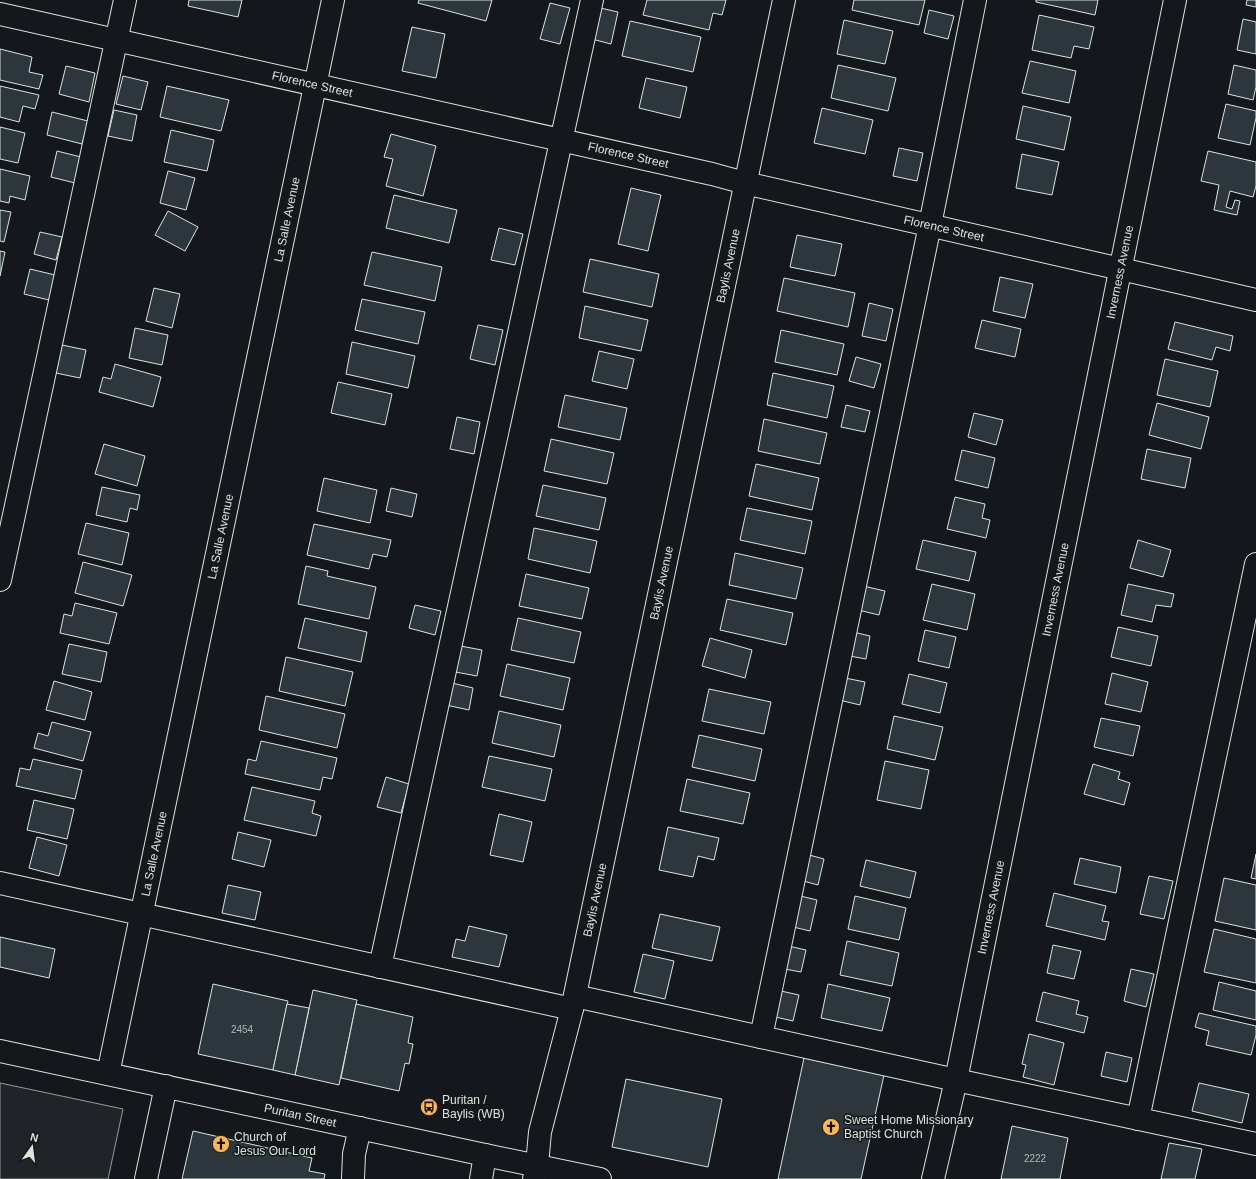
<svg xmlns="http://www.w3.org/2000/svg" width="1256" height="1179" font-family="Arial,sans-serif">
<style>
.green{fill:#202428;stroke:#939e99}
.building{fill:#2c363c;stroke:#d8e6dc}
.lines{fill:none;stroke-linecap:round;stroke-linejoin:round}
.minor-casing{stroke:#d8e6dc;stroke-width:24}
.minor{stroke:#14181c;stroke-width:22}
.labels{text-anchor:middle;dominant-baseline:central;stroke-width:3;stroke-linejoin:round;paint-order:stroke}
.number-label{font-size:10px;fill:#adbab4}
.street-label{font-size:12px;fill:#d8e6dc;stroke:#14181c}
.poi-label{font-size:12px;fill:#d8e6dc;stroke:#14181c;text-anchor:start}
</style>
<rect width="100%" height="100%" fill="#14181c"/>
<path class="green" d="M0 1083 123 1109 108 1179H0Z"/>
<g class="building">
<path d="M189 0H242L238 17 188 6Z"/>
<path d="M419 0H492L486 21 418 3Z"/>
<path d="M647 0H726L722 15 713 13 709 30 643 15Z"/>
<path d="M854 0H925L919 25 852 10Z"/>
<path d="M1036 0H1098L1095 15 1036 2Z"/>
<path d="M1247 0H1256V7L1246 5Z"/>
<path d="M550 3 570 8 560 44 540 39Z"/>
<path d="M596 7 618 12 611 44 588 38Z"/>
<path d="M929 10 954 16 948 39 924 33Z"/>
<path d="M1039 15 1094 27 1089 49 1074 46 1071 58 1032 50Z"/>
<path d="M1243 19 1256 22V54L1237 50Z"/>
<path d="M844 20 893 31 885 64 837 54Z"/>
<path d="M630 21 701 37 693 72 622 56Z"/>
<path d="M412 27 445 34 436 78 402 71Z"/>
<path d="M0 49 32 57 29 72 43 75 39 89 0 80Z"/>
<path d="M1030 61 1076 71 1069 103 1022 93Z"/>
<path d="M838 65 896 78 888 111 831 98Z"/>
<path d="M1234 65 1256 70V87L1253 100 1228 94Z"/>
<path d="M66 66 95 73 89 102 59 94Z"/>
<path d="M123 76 148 82 141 110 116 104Z"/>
<path d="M646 78 687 87 680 118 639 108Z"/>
<path d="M0 86 39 95 35 109 23 106 19 122 0 117Z"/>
<path d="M167 86 229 100 221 131 160 117Z"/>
<path d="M1226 104 1256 111V118L1250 145 1218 138Z"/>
<path d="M1023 106 1071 117 1064 150 1016 139Z"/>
<path d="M822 108 873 120 865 154 814 143Z"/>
<path d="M114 110 137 115 132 141 108 136Z"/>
<path d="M52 112 88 121 82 144 47 135Z"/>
<path d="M0 127 25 133 18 163 0 159Z"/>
<path d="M171 130 214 140 207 171 164 162Z"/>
<path d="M391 134 436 146 423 196 386 186 393 159 384 157Z"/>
<path d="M899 148 923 153 917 181 893 176Z"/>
<path d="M57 151 81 157 75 183 51 177Z"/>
<path d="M1208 151 1256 162V186L1253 197 1230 191 1226 207 1232 209 1235 200 1240 201 1237 215 1214 210 1219 185 1201 181Z"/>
<path d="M1022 154 1059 162 1052 195 1016 188Z"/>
<path d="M0 169 30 176 25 200 10 196 9 203 0 201Z"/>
<path d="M168 171 195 178 186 210 160 203Z"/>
<path d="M631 188 661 195 648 251 618 244Z"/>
<path d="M394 195 457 210 449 243 386 228Z"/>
<path d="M0 210 11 212 4 242 0 241Z"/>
<path d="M168 211 198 227 185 251 155 235Z"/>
<path d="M499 228 523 234 515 265 491 260Z"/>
<path d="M40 232 62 237 56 260 34 254Z"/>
<path d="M797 235 842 244 835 276 790 267Z"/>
<path d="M0 251 5 252 0 276Z"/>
<path d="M372 252 442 267 435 301 364 285Z"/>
<path d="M590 259 659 274 652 307 583 292Z"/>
<path d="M30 269 55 275 49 300 24 294Z"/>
<path d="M1000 277 1033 284 1025 318 993 311Z"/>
<path d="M784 278 855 293 848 327 777 311Z"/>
<path d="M154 288 180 294 172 328 146 321Z"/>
<path d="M362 299 425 312 418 344 355 330Z"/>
<path d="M869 303 893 309 886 341 862 336Z"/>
<path d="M585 306 648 320 641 351 579 338Z"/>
<path d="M982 320 1021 329 1015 357 975 348Z"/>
<path d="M1175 322 1233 336 1230 351 1216 347 1212 360 1168 349Z"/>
<path d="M478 325 503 330 495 365 470 359Z"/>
<path d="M135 328 168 335 162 365 129 358Z"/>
<path d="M781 330 844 344 837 375 775 362Z"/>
<path d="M352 342 415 356 408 388 346 374Z"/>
<path d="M62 345 86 350 80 378 56 373Z"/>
<path d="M599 351 634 359 627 389 592 381Z"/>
<path d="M856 357 881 364 874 388 849 381Z"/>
<path d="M1165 359 1218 371 1210 407 1157 395Z"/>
<path d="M115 364 161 377 153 407 99 392 103 377 111 379Z"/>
<path d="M773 373 834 386 827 418 767 405Z"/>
<path d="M338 382 392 394 385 425 331 413Z"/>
<path d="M565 395 627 408 620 440 558 427Z"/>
<path d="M1157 403 1209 417 1201 449 1149 435Z"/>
<path d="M846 405 870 411 865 432 841 427Z"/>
<path d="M974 413 1003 420 996 445 968 437Z"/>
<path d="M457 417 480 422 474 454 450 449Z"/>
<path d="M764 419 827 433 820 464 758 451Z"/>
<path d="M551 439 614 453 607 484 544 471Z"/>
<path d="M104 444 145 456 137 486 95 474Z"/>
<path d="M1147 449 1191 458 1185 488 1141 479Z"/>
<path d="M962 450 995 458 988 488 955 480Z"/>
<path d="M756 464 819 478 812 510 749 496Z"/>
<path d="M324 478 377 490 370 523 317 511Z"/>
<path d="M543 485 606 498 599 530 536 516Z"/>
<path d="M102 487 140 495 137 510 130 508 127 522 96 515Z"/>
<path d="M391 488 417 494 412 517 386 511Z"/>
<path d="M955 497 985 504 982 518 990 520 986 538 947 529Z"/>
<path d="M747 508 812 521 805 554 740 540Z"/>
<path d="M86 523 129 533 122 565 78 554Z"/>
<path d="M314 524 391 540 387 557 373 554 369 569 307 555Z"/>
<path d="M534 528 597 541 590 573 528 559Z"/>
<path d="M923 540 976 552 969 581 916 569Z"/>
<path d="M1138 540 1171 550 1163 577 1130 568Z"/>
<path d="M735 553 803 568 796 599 729 585Z"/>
<path d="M83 562 132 575 123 606 75 593Z"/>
<path d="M306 566 328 571 327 576 376 587 369 619 298 604Z"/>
<path d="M526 574 589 588 582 619 519 606Z"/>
<path d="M932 584 975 594 967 630 923 620Z"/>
<path d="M1128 584 1174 594 1171 607 1156 605 1152 622 1121 615Z"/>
<path d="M859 585 885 591 879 615 854 609Z"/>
<path d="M727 599 793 613 786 645 720 630Z"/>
<path d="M75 603 117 613 109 644 60 633 64 614 72 616Z"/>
<path d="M415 605 441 611 435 635 409 628Z"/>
<path d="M305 618 367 632 361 662 298 648Z"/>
<path d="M518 618 581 632 574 663 511 650Z"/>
<path d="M1118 627 1158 636 1151 666 1111 657Z"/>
<path d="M925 630 956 637 949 668 918 661Z"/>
<path d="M849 631 870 636 866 659 844 655Z"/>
<path d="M710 638 752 650 745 678 702 666Z"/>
<path d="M69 644 107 652 101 682 62 674Z"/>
<path d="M455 645 482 650 477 676 450 671Z"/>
<path d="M286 657 353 672 345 706 279 691Z"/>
<path d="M507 664 570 678 563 710 500 696Z"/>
<path d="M1112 673 1148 682 1141 712 1105 704Z"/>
<path d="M909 674 947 683 940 713 902 704Z"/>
<path d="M840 677 865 682 860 705 835 699Z"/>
<path d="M54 681 92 692 85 720 46 710Z"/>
<path d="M452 683 473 688 469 710 446 705Z"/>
<path d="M709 689 771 702 764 734 702 721Z"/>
<path d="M266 696 345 714 337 748 259 730Z"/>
<path d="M499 711 561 725 554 757 492 743Z"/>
<path d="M894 716 943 727 935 760 887 749Z"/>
<path d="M1101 718 1140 726 1133 756 1094 747Z"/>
<path d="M52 722 91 732 83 761 34 748 38 733 48 736Z"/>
<path d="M699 735 762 749 755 781 692 767Z"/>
<path d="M261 741 337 758 332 779 323 777 320 790 245 774 248 759 256 761Z"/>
<path d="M489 756 552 769 545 801 482 787Z"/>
<path d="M33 759 82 770 75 799 16 786 20 768 30 770Z"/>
<path d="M885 761 929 770 921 809 877 800Z"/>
<path d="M1093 764 1120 772 1118 779 1130 783 1124 805 1084 794Z"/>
<path d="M386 777 409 784 401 813 377 807Z"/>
<path d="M687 779 750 793 743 824 680 811Z"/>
<path d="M252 787 315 801 312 813 321 816 316 836 244 820Z"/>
<path d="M34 800 74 809 67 839 27 830Z"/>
<path d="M499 814 532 822 523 862 490 855Z"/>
<path d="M668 827 719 838 714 860 698 856 693 877 659 870Z"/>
<path d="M238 832 271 840 264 867 232 859Z"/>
<path d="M37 837 67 845 59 876 29 868Z"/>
<path d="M802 853 824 859 818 885 796 879Z"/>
<path d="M1256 854V879L1251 878Z"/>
<path d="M1080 858 1121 867 1116 893 1074 884Z"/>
<path d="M866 860 916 872 910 898 860 886Z"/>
<path d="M1149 876 1173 881 1164 919 1140 914Z"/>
<path d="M1224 878 1256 885V930L1215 921Z"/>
<path d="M228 885 261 892 255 920 222 913Z"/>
<path d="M1054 893 1106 906 1102 921 1109 922 1105 940 1046 926Z"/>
<path d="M792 894 817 900 810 931 785 925Z"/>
<path d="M855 896 906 908 899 940 848 929Z"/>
<path d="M660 914 720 927 712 961 652 948Z"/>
<path d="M469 926 507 935 499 967 452 957 456 939 465 941Z"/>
<path d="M1214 929 1256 939V983L1204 972Z"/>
<path d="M0 937 55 949 49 978 0 967Z"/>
<path d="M847 941 899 953 892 986 840 975Z"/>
<path d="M784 945 806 950 801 972 779 968Z"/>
<path d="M1053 945 1081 951 1074 979 1047 973Z"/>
<path d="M643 954 674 961 665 999 634 992Z"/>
<path d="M1131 969 1154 974 1146 1007 1124 1001Z"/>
<path d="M1219 982 1256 991V1020L1213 1010Z"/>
<path d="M213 984 288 1001 273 1070 198 1054Z"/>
<path d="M828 984 890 998 882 1031 821 1018Z"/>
<path d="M772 989 799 995 793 1021 767 1015Z"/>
<path d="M313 990 357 1000 339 1085 295 1075Z"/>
<path d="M1043 992 1079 1001 1076 1014 1088 1017 1084 1033 1036 1021Z"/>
<path d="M287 1004 309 1008 295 1075 273 1070Z"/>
<path d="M356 1004 413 1017 408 1043 413 1044 409 1064 405 1063 399 1091 341 1078Z"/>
<path d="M1199 1013 1256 1026V1035L1251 1055 1206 1045 1209 1031 1195 1027Z"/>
<path d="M1029 1034 1064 1043 1054 1085 1023 1077 1026 1065 1022 1064Z"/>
<path d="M1106 1052 1132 1058 1127 1082 1101 1076Z"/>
<path d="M804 1058 884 1075 861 1179H778Z"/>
<path d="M626 1079 722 1099 708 1167 612 1147Z"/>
<path d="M1199 1083 1249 1094 1242 1123 1192 1111Z"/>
<path d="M1012 1126 1068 1138 1060 1179H1001Z"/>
<path d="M193 1131 312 1158 309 1171 325 1174 324 1179H182Z"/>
<path d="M1169 1143 1202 1149 1195 1179H1161Z"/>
</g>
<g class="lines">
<defs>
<g id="minor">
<path id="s1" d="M0 14 712 174 745 183 1256 300"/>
<path d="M0 580 125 0"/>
<path d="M0 883 572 1009"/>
<path d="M380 967 592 0"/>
<path d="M575 996 956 1080 1256 1144"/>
<path d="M761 1037 930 225 975 0"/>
<path id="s2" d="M0 1051 485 1155 600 1179"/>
<path id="s3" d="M108 1074 333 0"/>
<path d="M1138 1119 1256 564"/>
<path d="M146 1179 166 1086"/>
<path d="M353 1179 354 1154 360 1128"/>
<path d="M481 1179 485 1155"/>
<path id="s4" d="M534 1179 537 1165 540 1132 572 1009 784 0"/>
<path id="s5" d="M933 1179 956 1080 1175 0"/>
</g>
</defs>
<use href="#minor" class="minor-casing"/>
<use href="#minor" class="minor"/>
</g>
<defs>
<symbol id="bus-disc" viewBox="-11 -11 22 22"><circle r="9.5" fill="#ffb74d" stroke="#14181c"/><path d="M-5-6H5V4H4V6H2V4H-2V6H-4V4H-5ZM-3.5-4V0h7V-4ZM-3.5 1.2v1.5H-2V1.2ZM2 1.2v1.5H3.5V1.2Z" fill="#111"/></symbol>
<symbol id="church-disc" viewBox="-11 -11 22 22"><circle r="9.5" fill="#ffb74d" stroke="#14181c"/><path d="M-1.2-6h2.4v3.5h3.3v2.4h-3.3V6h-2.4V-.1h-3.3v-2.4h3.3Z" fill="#111"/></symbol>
</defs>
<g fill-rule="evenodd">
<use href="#bus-disc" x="419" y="1097" width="20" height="20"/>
<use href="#church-disc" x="821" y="1117" width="20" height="20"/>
<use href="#church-disc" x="211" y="1134" width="20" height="20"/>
</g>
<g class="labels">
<g class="number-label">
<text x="242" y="1029">2454</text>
<text x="1035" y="1158">2222</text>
</g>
<g class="street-label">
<text stroke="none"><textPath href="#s1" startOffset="320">Florence Street</textPath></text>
<text stroke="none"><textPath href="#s1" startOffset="644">Florence Street</textPath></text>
<text stroke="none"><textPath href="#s3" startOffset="873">La Salle Avenue</textPath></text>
<text stroke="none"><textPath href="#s1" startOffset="968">Florence Street</textPath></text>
<text stroke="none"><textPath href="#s4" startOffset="934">Baylis Avenue</textPath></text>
<text stroke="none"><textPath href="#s5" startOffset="926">Inverness Avenue</textPath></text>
<text stroke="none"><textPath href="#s3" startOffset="549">La Salle Avenue</textPath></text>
<text stroke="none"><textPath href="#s4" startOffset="610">Baylis Avenue</textPath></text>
<text stroke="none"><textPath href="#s5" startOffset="602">Inverness Avenue</textPath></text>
<text stroke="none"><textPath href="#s3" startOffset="225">La Salle Avenue</textPath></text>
<text stroke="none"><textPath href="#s4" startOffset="286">Baylis Avenue</textPath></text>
<text stroke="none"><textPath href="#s5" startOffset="278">Inverness Avenue</textPath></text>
<text stroke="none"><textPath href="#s2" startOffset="307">Puritan Street</textPath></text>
</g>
<g class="poi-label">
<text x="442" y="1100">Puritan /<tspan x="442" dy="14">Baylis (WB)</tspan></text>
<text x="844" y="1120">Sweet Home Missionary<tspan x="844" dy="14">Baptist Church</tspan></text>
<text x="234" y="1137">Church of<tspan x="234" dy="14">Jesus Our Lord</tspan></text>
</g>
</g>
<g transform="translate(32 1147) rotate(14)" stroke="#14181c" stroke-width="3" paint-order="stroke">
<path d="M0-3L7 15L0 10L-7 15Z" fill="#d8e6dc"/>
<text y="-6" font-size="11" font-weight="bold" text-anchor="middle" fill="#d8e6dc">N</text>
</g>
</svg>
